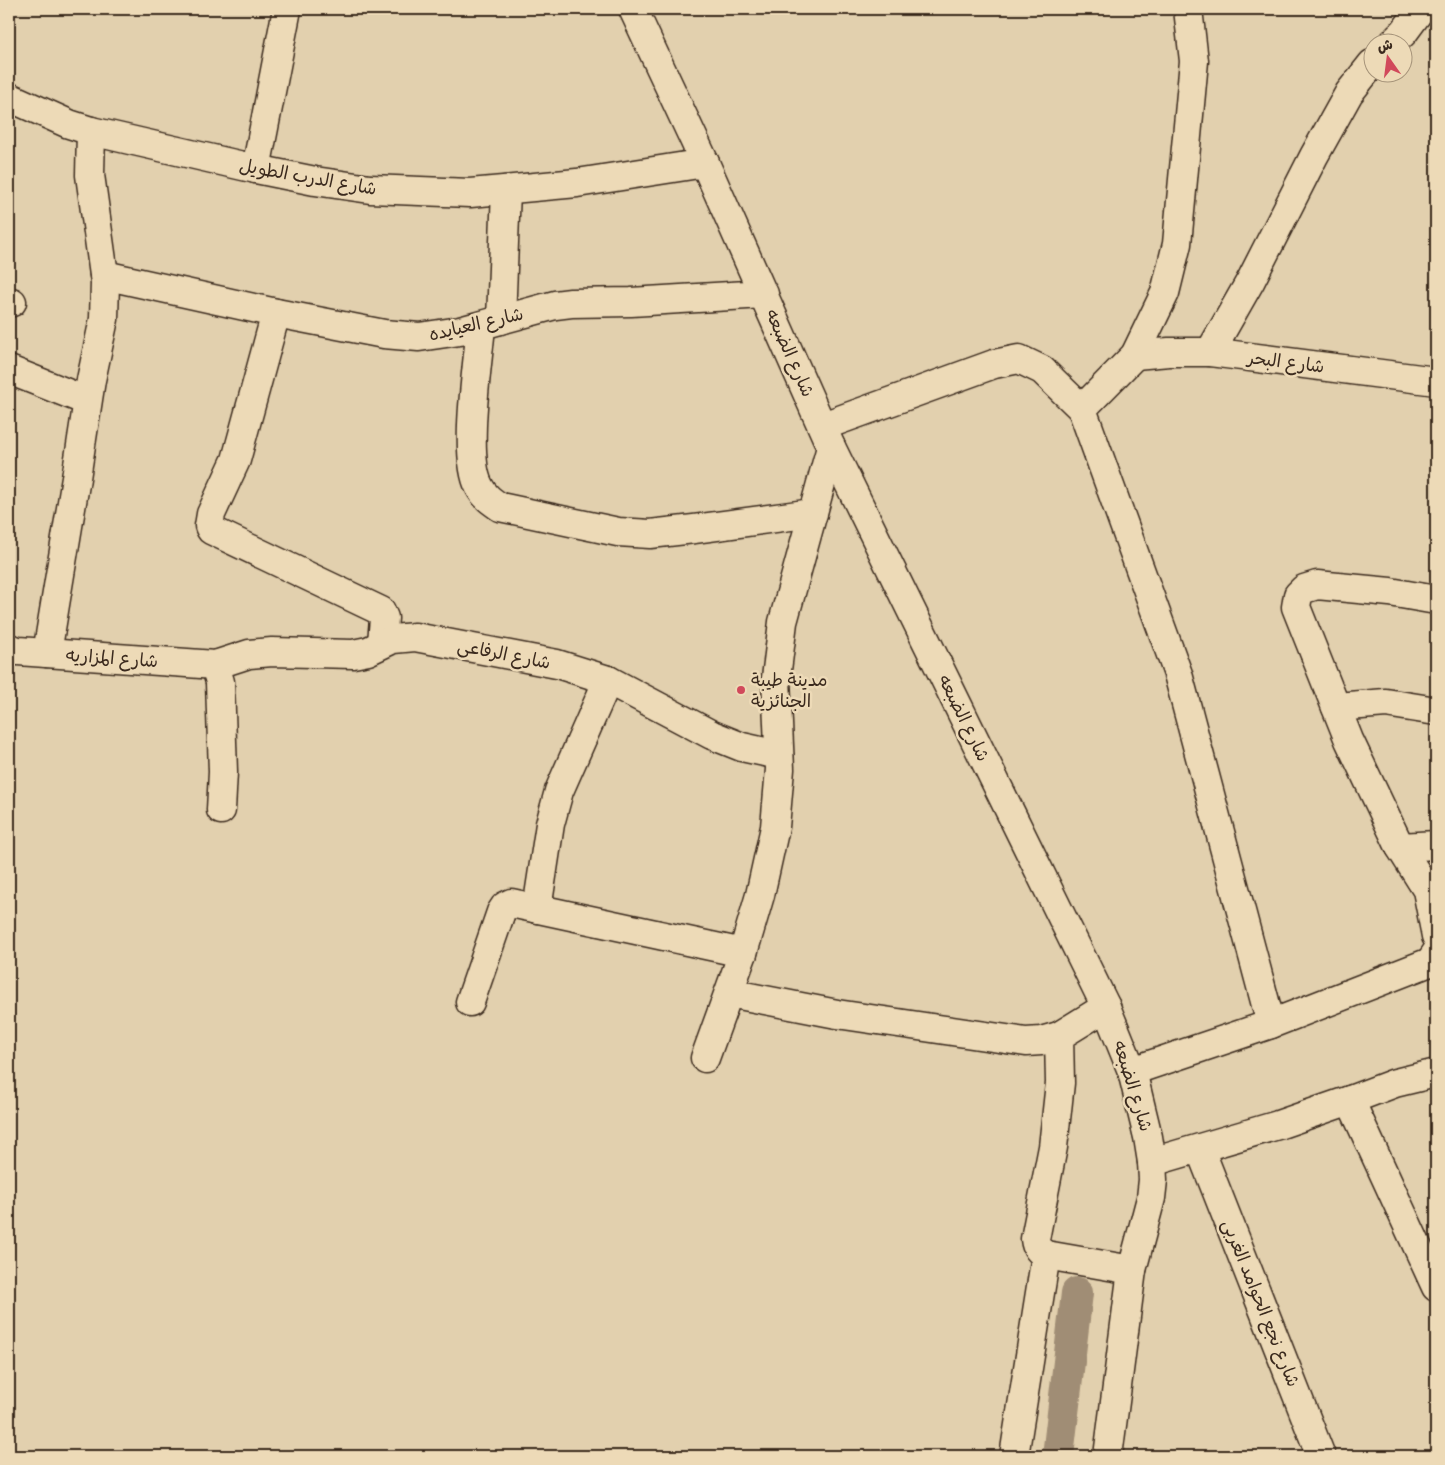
<svg xmlns="http://www.w3.org/2000/svg" width="1445" height="1465" font-family="Sriracha,'Playpen Sans Arabic',sans-serif">
<style>
.lines{fill:none;stroke-linecap:round;stroke-linejoin:round}
.canal{stroke:#a08d74;stroke-width:32}
.minor-casing{stroke:#3b2a1e;stroke-width:31}
.minor{stroke:#eddab7;stroke-width:28}
.poi-dot{fill:#d1495b;stroke:#eddab7;stroke-width:2}
.labels{text-anchor:middle;dominant-baseline:central;stroke-width:5;stroke-linejoin:round;paint-order:stroke}
.street-label{font-size:18px;fill:#3b2a1e;stroke:#eddab7}
.poi-label{font-size:18px;fill:#3b2a1e;stroke:#eddab7;text-anchor:start}
</style>
<rect width="100%" height="100%" fill="#e2d0ae"/>
<filter id="ink" filterUnits="userSpaceOnUse"><feTurbulence type="fractalNoise" baseFrequency=".02" numOctaves="2"/><feDisplacementMap in="SourceGraphic" scale="10" xChannelSelector="R" yChannelSelector="G"/><feConvolveMatrix kernelMatrix="1 2 1 2 8 2 1 2 1" color-interpolation-filters="sRGB"/></filter>
<g filter="url(#ink)">
<g class="lines">
<path class="canal" d="M1058 1456 1077 1293"/>
<defs>
<g id="minor">
<path d="M633 9 705 163 831 447 1106 1007 1132 1071 1148 1137 1152 1162 1153 1180 1151 1198 1132 1270 1108 1456"/>
<path d="M1394 42 1404 32 1421 9"/>
<path d="M9 97 69 124 91 131 256 169 315 181 370 189 470 193 577 183 705 163"/>
<path d="M256 169 287 9"/>
<path d="M104 275 276 313 384 334 419 337 460 331 555 305 571 303 631 302 764 294"/>
<path d="M9 303 12 302"/>
<path d="M276 313 236 460 211 514 209 526 211 530 381 611 384 618 382 643"/>
<path d="M501 320 506 190"/>
<path d="M481 326C478 363 463 455 479 486 484 496 491 501 500 507L618 532 650 534 694 529 813 513"/>
<path d="M1210 352 1251 280 1314 156 1349 93 1372 64"/>
<path d="M1135 355 1169 352H1210L1436 381"/>
<path d="M9 370 87 401"/>
<path d="M823 426 994 364 1019 359 1042 370 1082 409"/>
<path d="M1436 600 1390 592 1317 585 1304 589 1298 595 1296 607 1349 740 1400 847 1427 890 1436 936"/>
<path d="M9 648 18 651 215 665 249 654 272 652 353 654 368 651 393 639 415 637 557 664 608 680 712 735 742 747 779 755"/>
<path d="M47 653 76 478 91 380 104 319 105 282 90 175 91 131"/>
<path d="M215 665 220 682 223 772 221 810"/>
<path d="M1336 707 1386 703 1436 711"/>
<path d="M1400 847 1436 845"/>
<path d="M537 909 550 824 559 791 608 680"/>
<path d="M729 993 837 1014 1026 1042 1041 1041 1059 1036 1106 1007"/>
<path d="M470 1002 501 912 505 906 511 903 743 953"/>
<path d="M1271 1024 1430 962 1436 953"/>
<path d="M1059 1036 1060 1083 1053 1147 1035 1239C1036 1248 1039 1251 1046 1255L1132 1270"/>
<path d="M705 1058 743 953 760 895 775 827 780 769 776 678 783 622 831 447"/>
<path d="M1132 1071 1271 1024 1178 674 1082 409 1135 355 1165 293 1177 244 1194 61 1188 9"/>
<path d="M1350 1100 1395 1083 1436 1073"/>
<path d="M1200 1149 1321 1456"/>
<path d="M1152 1162 1278 1125 1350 1100 1436 1287"/>
<path d="M1014 1456 1046 1255"/>
</g>
</defs>
<use href="#minor" class="minor-casing"/>
<use href="#minor" class="minor"/>
</g>
</g>
<circle class="poi-dot" cx="741" cy="690" r="5"/>
<g class="labels">
<g class="street-label">
<text transform="translate(308 177) rotate(10)">شارع الدرب الطويل</text>
<text transform="translate(476 324) rotate(-13)">شارع العيايده</text>
<text transform="translate(790 353) rotate(66)">شارع الضبعه</text>
<text transform="translate(1286 362) rotate(7)">شارع البحر</text>
<text transform="translate(504 654) rotate(11)">شارع الرفاعى</text>
<text transform="translate(112 658) rotate(4)">شارع المزاريه</text>
<text transform="translate(964 718) rotate(64)">شارع الضبعه</text>
<text transform="translate(1133 1086) rotate(73)">شارع الضبعه</text>
<text transform="translate(1261 1303) rotate(68)">شارع نجع الحوامد الغربى</text>
</g>
<g class="poi-label">
<text x="751" y="680">مدينة طيبة<tspan x="751" dy="21">الجنائزية</tspan></text>
</g>
</g>
<rect width="1445" height="1465" fill="none" stroke="#eddab7" stroke-width="30"/>
<rect x="15" y="15" width="1415" height="1435" fill="none" stroke="#3b2a1e" stroke-width="2" filter="url(#ink)"/>
<g transform="translate(1388 58) rotate(346)"><circle r="24" fill="#eddab7" stroke="#a6947a"/>
<path d="M0-4L9 19L0 12L-9 19Z" fill="#d1495b"/>
<text y="-8" font-size="14" font-weight="bold" text-anchor="middle" fill="#3b2a1e">ش</text>
</g>
</svg>
